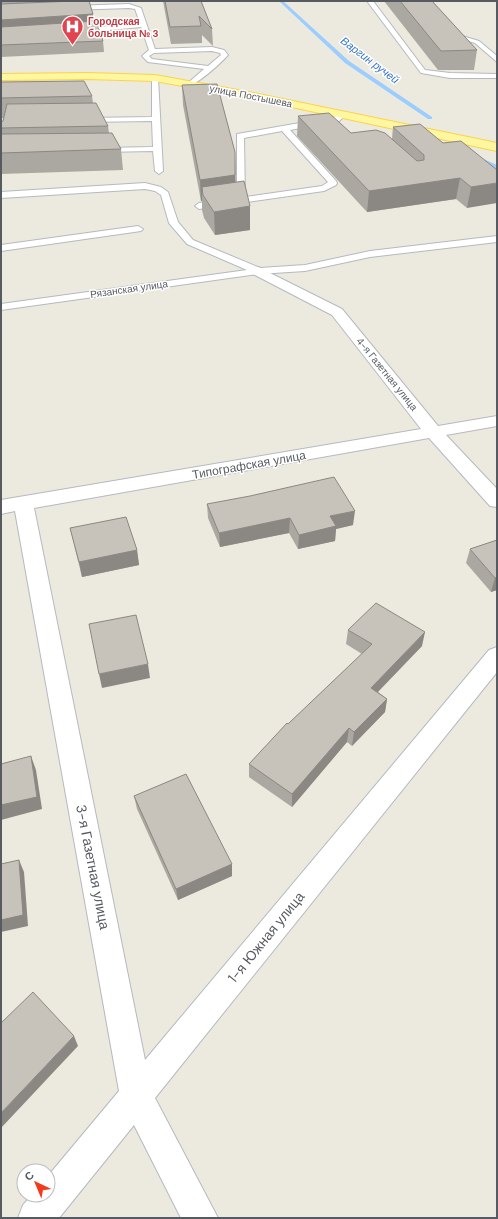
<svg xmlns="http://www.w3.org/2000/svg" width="498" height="1219" font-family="'DM Sans',sans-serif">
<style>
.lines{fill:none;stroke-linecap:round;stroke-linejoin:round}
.stream{fill:#9bcdff;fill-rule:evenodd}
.service-casing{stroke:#b6b9bf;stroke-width:2}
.minor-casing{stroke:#b6b9bf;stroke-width:2}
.primary-casing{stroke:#fbd448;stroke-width:2}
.service{fill:#fff;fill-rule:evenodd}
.minor{fill:#fff;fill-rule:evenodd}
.primary{fill:#fff6a0;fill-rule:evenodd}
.wall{fill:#aba8a1}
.shaded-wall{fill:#8b8883}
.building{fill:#c7c3bb;stroke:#8b8883}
.labels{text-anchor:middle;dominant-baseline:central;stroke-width:3;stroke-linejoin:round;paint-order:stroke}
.far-health-label{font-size:10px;font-weight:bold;fill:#be3a42;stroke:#fff;text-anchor:start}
.far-street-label{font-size:10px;fill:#575b61;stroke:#fff}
.far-water-label{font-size:11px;font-style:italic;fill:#3675ca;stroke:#fff}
.street-label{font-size:12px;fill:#575b61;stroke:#fff}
.near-street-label{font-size:14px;fill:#575b61;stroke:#fff}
</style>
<rect width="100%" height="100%" fill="#eceade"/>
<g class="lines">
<g class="stream">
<path d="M279 1H283L349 61 432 117V119H428L345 63Z"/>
<path d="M475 157H479L497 165V169L475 159Z"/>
</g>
<defs>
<g id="service">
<path d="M367 1H373L425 70 450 73 497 74V78H450L421 73Z"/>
<path d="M423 1H429L459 35 479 41 497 56V62L475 43 455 37Z"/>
<path d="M129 4 141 8 155 49 212 47 224 50 228 55C222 62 195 87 188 85V83L204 69 148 62 142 56 149 50 141 27 78 33 75 31 78 29 140 23 135 9 129 8 70 10 67 8 70 6ZM212 51 220 53 221 55 208 66 152 59 149 56 154 53Z"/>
<path d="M155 76 158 78 163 171 159 174 155 171 153 151 102 152 98 150 102 148 153 147 152 121 84 122 80 120 84 118 152 117V78Z"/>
<path d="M339 113H342L346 115 339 121 290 130 336 181 337 183 336 185 324 191 199 209 195 206 199 203 237 198V134L334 117ZM282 131 328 182 322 186 245 197 244 138Z"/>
<path d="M145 183 161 187 168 192 178 222 193 240 260 268 305 265 370 251 497 236V242L370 257 305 271 258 274 1 310V304L247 270 187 244 169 223 161 195 155 191 145 189 1 198V192Z"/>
<path d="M138 226 143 229 141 231 1 251V245Z"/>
</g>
<path id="minor" d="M258 267 342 309 438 426 497 416V426L446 435 497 489V507L490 506 429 438 34 508 145 1060 489 650 497 647V672L155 1098 218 1218H181L134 1125 59 1218H18L23 1205 32 1195H48V1176L119 1091 15 511 1 514V500L421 429 332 315 253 274 251 271 253 268Z"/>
<path id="primary" d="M87 73 155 75 249 92 497 143V151L249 98 155 81 87 79 1 80V74Z"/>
</defs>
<use href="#service" class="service-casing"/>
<use href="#minor" class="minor-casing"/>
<use href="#primary" class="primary-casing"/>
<use href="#service" class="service"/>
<use href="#minor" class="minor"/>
<use href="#primary" class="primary"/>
</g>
<g class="wall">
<path d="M1 1H89L94 21 103 41 104 52 1 57Z"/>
<path d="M163 1H201L212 29 213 46 202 35V43L171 44Z"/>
<path d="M384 1H432L477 50 474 70H438Z"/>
<path d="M1 82 92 96 93 103 108 126 109 133 121 149 123 170 1 174V122L3 121V118H1Z"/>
<path d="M182 85 236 183 250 206V230L215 235 204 218 202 210V201H201L183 105Z"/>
<path d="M298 116 351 133 392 139 393 127 443 143 497 170 467 208 456 199 367 212 297 136Z"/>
<path d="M207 504 353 525 336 529 335 541 298 549 289 533 220 547 208 518Z"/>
<path d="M70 528 137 550 139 565 82 577Z"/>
<path d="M497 540V590L491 592 466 563 470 549Z"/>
<path d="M348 630 422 646 378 692 387 699 385 712 352 746 347 742 292 807 249 777V764L288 724 362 654 346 644Z"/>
<path d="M134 796 232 864V876L178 900 137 809Z"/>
</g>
<g class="shaded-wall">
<path d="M93 14 94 25 1 31V20Z"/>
<path d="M235 152 236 197 202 187V201H201L200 180Z"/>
<path d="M460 178 456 199 367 212 369 191Z"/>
<path d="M497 183V203L467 208 471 187Z"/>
<path d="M250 206V230L215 235 214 212Z"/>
<path d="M355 511 353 525 336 529 335 541 298 549 299 535 330 516Z"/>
<path d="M290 518 289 533 220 547 219 533Z"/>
<path d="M137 550 139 565 82 577 79 562Z"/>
<path d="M497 577V590L491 592 495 578Z"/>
<path d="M425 632 422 646 368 702 371 688Z"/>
<path d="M148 664 150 678 102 688 99 674Z"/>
<path d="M387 699 385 712 352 746 354 732Z"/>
<path d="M349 728 347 742 292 807V794Z"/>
<path d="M31 756 36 770 42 809 1 820V805Z"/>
<path d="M19 860 24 872 28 926 1 932V920Z"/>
<path d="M232 864V876L178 900 176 889Z"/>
<path d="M74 1036 78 1046 1 1128V1113Z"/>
</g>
<g class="building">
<path d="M74 1H89L93 14 1 20V4Z"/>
<path d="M165 1H201L212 29 199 16 201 26 170 27Z"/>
<path d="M400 1H432L477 50 441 51Z"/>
<path d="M96 21 103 41 1 45V27Z"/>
<path d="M84 81 92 96 1 98V82Z"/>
<path d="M217 84 235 152V175L200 180 182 85Z"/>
<path d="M96 103 108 126 1 128V122L3 121 7 104Z"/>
<path d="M329 113 351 133 376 130 385 133 417 161 424 160V155L393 127 420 124 443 143 461 141 497 170V183L471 187 460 178 369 191 298 116Z"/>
<path d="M112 133 121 149 1 153V134Z"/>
<path d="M244 181 250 206 214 212 203 195 202 187Z"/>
<path d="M334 477 355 511 330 516 336 526 299 535 290 518 219 533 207 504 250 496Z"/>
<path d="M126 517 137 550 79 562 70 528Z"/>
<path d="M497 540V577L495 578 470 549Z"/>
<path d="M376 603 425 632 371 688 387 699 354 732 349 728 292 794 249 764 287 723 288 724 372 644 348 630Z"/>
<path d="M136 615 148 664 99 674 89 624Z"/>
<path d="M31 756 37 797 1 805V764Z"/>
<path d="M186 774 232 864 176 889 134 796Z"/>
<path d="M19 860 23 915 1 920V864Z"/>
<path d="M33 992 74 1036 1 1113V1023Z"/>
</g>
<defs>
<symbol id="hospital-pin" viewBox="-11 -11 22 30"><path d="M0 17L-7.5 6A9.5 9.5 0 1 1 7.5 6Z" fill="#e0444e" stroke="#fff"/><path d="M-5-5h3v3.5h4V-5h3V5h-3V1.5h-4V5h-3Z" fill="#fff"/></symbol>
</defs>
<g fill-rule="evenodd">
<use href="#hospital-pin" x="60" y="14" width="25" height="34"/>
</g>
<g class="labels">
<g class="far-health-label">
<text x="88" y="21">Городская<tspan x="88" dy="12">больница № 3</tspan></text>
</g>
<g class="far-street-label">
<text transform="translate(251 96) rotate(11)">улица Постышева</text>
<text transform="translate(129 289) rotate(-8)">Рязанская улица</text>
<text transform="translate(387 374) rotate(51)">4-я Газетная улица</text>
</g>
<g class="far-water-label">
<text transform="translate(370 60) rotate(37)">Варгин ручей</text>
</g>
<g class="street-label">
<text transform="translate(249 465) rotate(-10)">Типографская улица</text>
</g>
<g class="near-street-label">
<text transform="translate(93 867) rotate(79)">3-я Газетная улица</text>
<text transform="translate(266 937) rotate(-51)">1-я Южная улица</text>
</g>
</g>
<rect width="498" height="1219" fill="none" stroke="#575b61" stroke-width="4"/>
<g transform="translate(36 1183) rotate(316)"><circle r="19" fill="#ffffff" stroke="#bcbdc0"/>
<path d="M0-3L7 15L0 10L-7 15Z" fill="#f53a1b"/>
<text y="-6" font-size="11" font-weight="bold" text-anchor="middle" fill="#575b61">С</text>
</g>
</svg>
